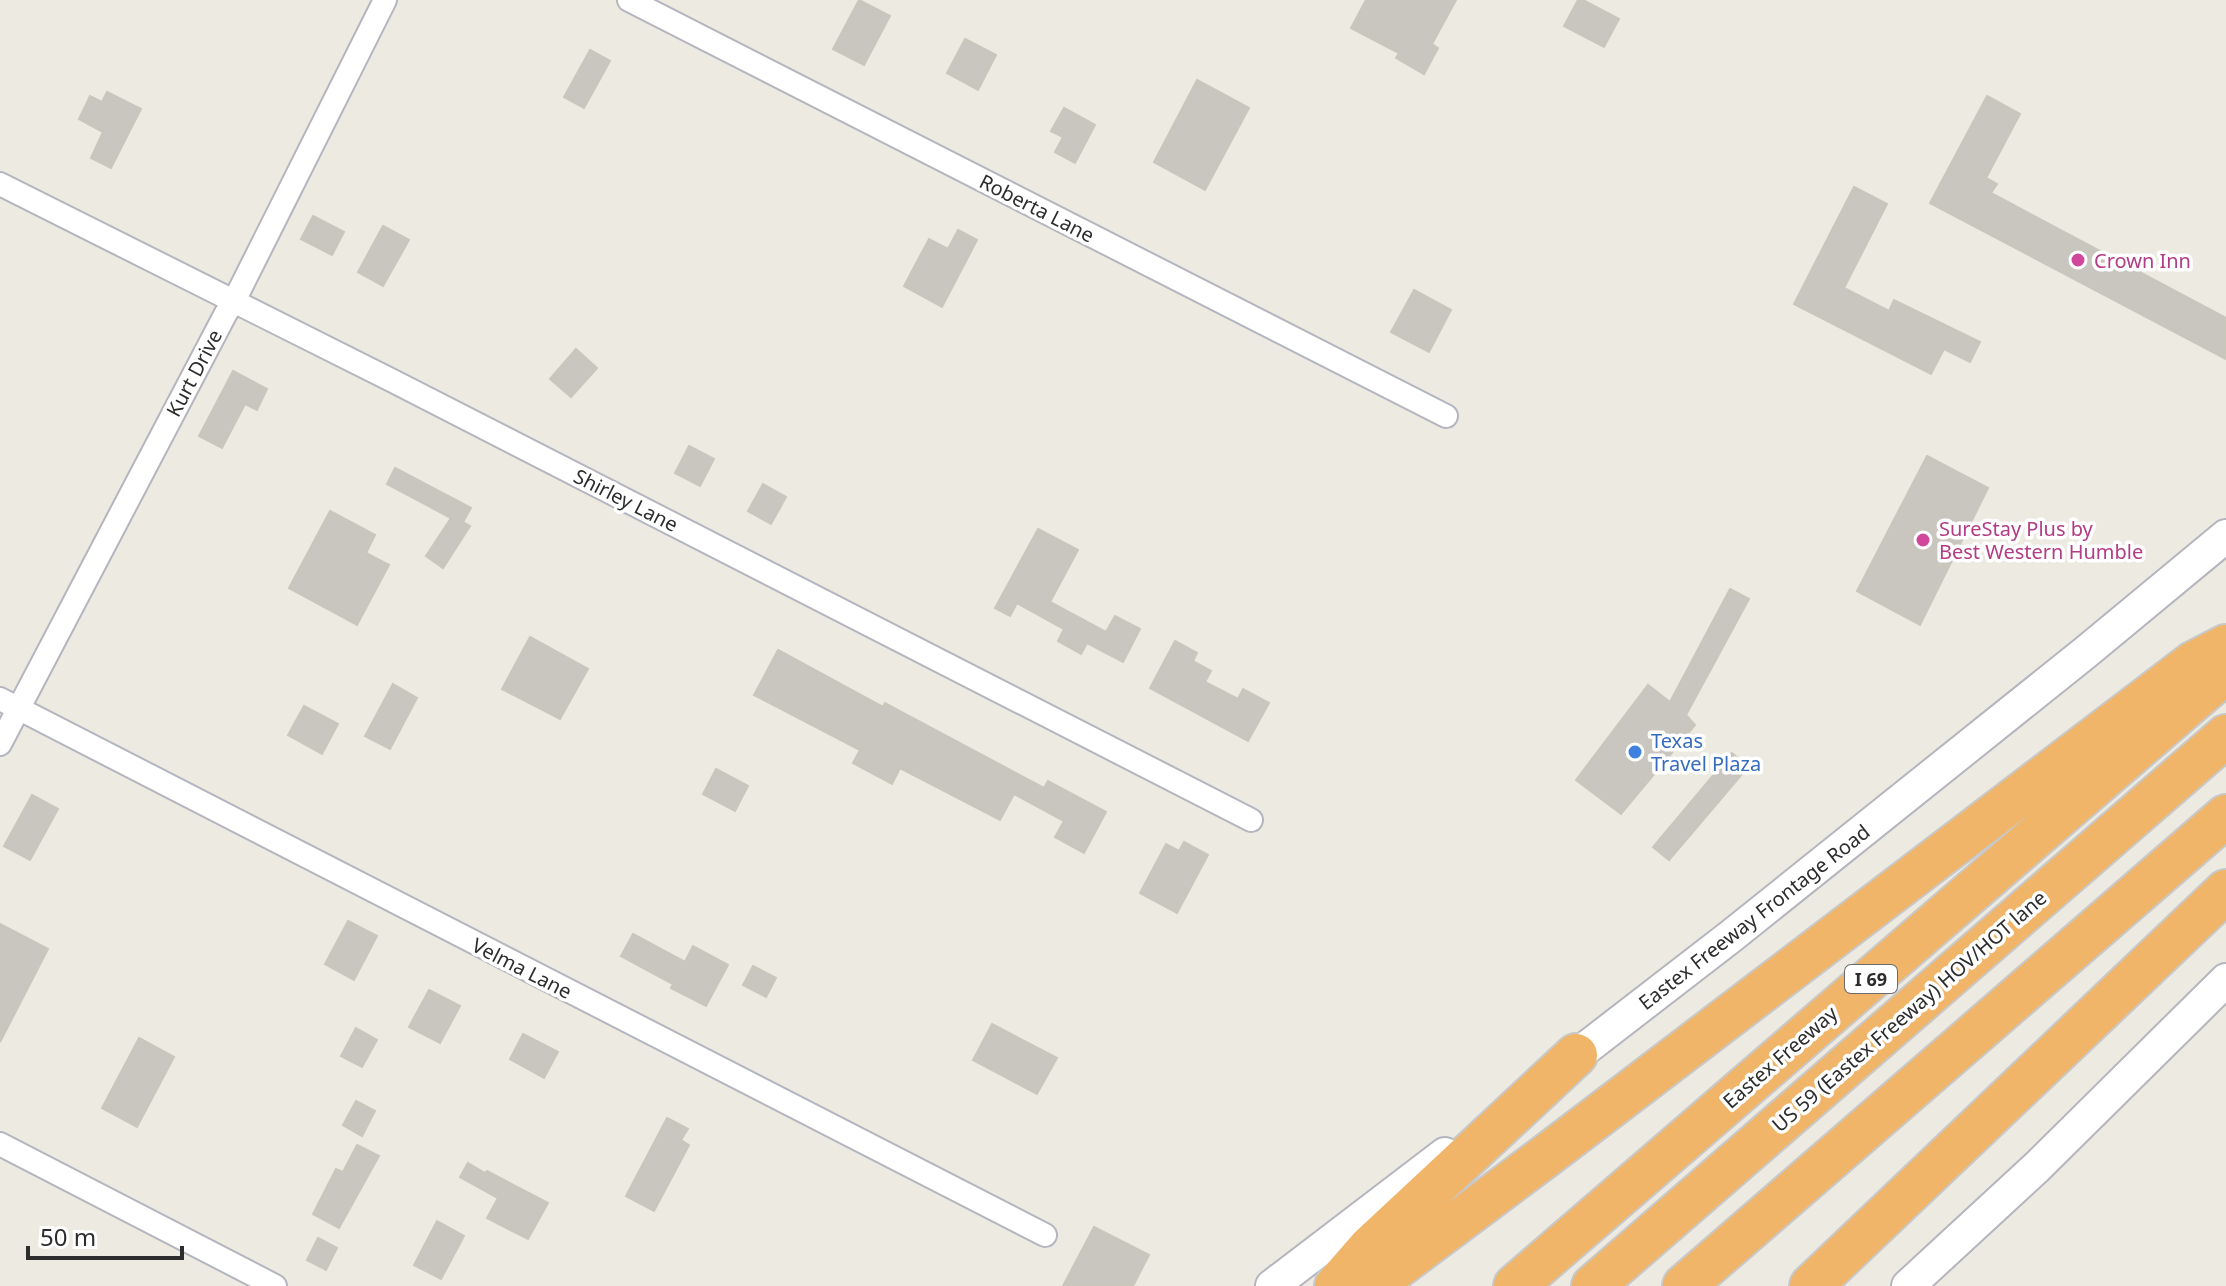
<svg xmlns="http://www.w3.org/2000/svg" width="2226" height="1286" font-family="'Noto Sans',sans-serif">
<style>
.building{fill:#c9c6c0;stroke:#c9c6bb;stroke-width:2}
.lines{fill:none;stroke-linecap:round;stroke-linejoin:round}
.minor-casing{stroke:#b4b5bf;stroke-width:26}
.secondary-casing{stroke:#b4b5bf;stroke-width:36}
.motorway-casing{stroke:#c8c8c8;stroke-width:46}
.minor{stroke:#fff;stroke-width:22}
.secondary{stroke:#fff;stroke-width:32}
.motorway{stroke:#f0b569;stroke-width:42}
.hotel-dot{fill:#d1479c;stroke:#fff;stroke-width:3}
.shop-dot{fill:#3f7fe0;stroke:#fff;stroke-width:3}
.labels{text-anchor:middle;dominant-baseline:central;stroke-width:7;stroke-linejoin:round;paint-order:stroke}
.shield{fill:#fff;stroke:#6c6c6c;stroke-width:2}
.shield-label{font-size:18px;font-weight:bold;fill:#2d2d2d}
.street-label{font-size:20px;fill:#2d2d2d;stroke:#fff}
.hotel-label{font-size:20px;fill:#b23c85;stroke:#fff;text-anchor:start}
.shop-label{font-size:20px;fill:#366cbe;stroke:#fff;text-anchor:start}
</style>
<rect width="100%" height="100%" fill="#edeae1"/>
<g class="building">
<path d="M859 0 890 16 864 65 833 49Z"/>
<path d="M1366 0H1456L1432 44 1438 48 1424 74 1396 58 1399 53 1351 28Z"/>
<path d="M1578 0H1583L1619 19 1604 47 1564 26Z"/>
<path d="M965 39 996 55 978 90 947 73Z"/>
<path d="M590 50 610 61 584 108 564 97Z"/>
<path d="M1197 80 1249 108 1205 190 1154 162Z"/>
<path d="M107 92 141 109 111 168 91 158 103 132 79 119 90 96 102 102Z"/>
<path d="M1987 96 2020 114 1986 178 1997 184 1991 193 2226 318V359L1930 203Z"/>
<path d="M1064 108 1095 125 1075 163 1055 152 1063 137 1051 131Z"/>
<path d="M1854 187 1887 204 1844 288 1889 311 1894 300 1980 342 1970 362 1944 349 1931 374 1794 304Z"/>
<path d="M313 216 344 232 332 255 301 239Z"/>
<path d="M383 226 409 240 383 286 358 272Z"/>
<path d="M958 230 977 240 942 307 904 286 929 239 948 249Z"/>
<path d="M1414 290 1451 310 1429 352 1391 332Z"/>
<path d="M576 349 597 368 571 397 550 379Z"/>
<path d="M233 371 267 389 257 410 245 404 222 448 199 436Z"/>
<path d="M689 446 714 459 700 486 675 473Z"/>
<path d="M1927 456 1988 488 1920 625 1857 591Z"/>
<path d="M395 468 471 508 463 522 470 526 443 568 426 556 451 518 387 484Z"/>
<path d="M763 484 786 497 771 524 748 511Z"/>
<path d="M330 511 375 535 366 553 389 565 357 625 289 588Z"/>
<path d="M1038 529 1078 550 1050 602 1106 632 1115 616 1140 629 1123 662 1087 643 1081 654 1058 641 1064 629 1017 603 1010 616 995 608Z"/>
<path d="M1730 589 1749 599 1686 715 1695 725 1621 814 1576 780 1648 685 1670 702Z"/>
<path d="M530 637 588 669 560 719 502 689Z"/>
<path d="M1175 641 1197 653 1193 661 1211 671 1205 682 1238 699 1243 689 1269 703 1248 741 1150 688Z"/>
<path d="M778 650 883 707 885 703 1044 788 1048 781 1106 812 1084 853 1055 837 1064 821 1014 794 1000 820 900 768 892 784 853 763 860 750 754 695Z"/>
<path d="M393 684 417 698 390 749 365 736Z"/>
<path d="M304 706 338 724 322 754 288 735Z"/>
<path d="M1732 753 1748 767 1669 860 1653 847Z"/>
<path d="M716 769 748 786 735 811 703 794Z"/>
<path d="M32 795 58 809 30 860 4 846Z"/>
<path d="M1184 842 1208 855 1177 913 1140 893 1166 844 1179 851Z"/>
<path d="M348 921 377 936 354 980 325 964Z"/>
<path d="M0 924 48 949 0 1042Z"/>
<path d="M633 934 685 962 693 946 728 965 706 1006 671 988 673 984 621 956Z"/>
<path d="M753 966 776 978 766 997 743 985Z"/>
<path d="M429 990 460 1006 440 1043 409 1027Z"/>
<path d="M992 1024 1057 1058 1037 1094 973 1060Z"/>
<path d="M356 1028 377 1040 362 1067 341 1056Z"/>
<path d="M523 1034 558 1052 544 1078 510 1059Z"/>
<path d="M139 1038 174 1057 137 1127 102 1108Z"/>
<path d="M356 1101 375 1111 362 1136 343 1125Z"/>
<path d="M667 1118 688 1129 681 1140 689 1145 654 1211 626 1196Z"/>
<path d="M357 1145 379 1156 339 1228 313 1214 336 1169 343 1172Z"/>
<path d="M468 1163 485 1173 487 1171 548 1203 528 1239 487 1218 498 1198 460 1177Z"/>
<path d="M437 1221 464 1236 441 1279 414 1265Z"/>
<path d="M1094 1227 1149 1255 1133 1286H1063Z"/>
<path d="M318 1238 337 1248 326 1270 307 1260Z"/>
</g>
<g class="lines">
<defs>
<g id="minor">
<path d="M629 0 1446 416"/>
<path d="M0 184 393 381 1251 820"/>
<path d="M0 699 1045 1235"/>
<path d="M0 744 226 313 234 301 385 0"/>
<path d="M0 1144 275 1286"/>
</g>
<g id="secondary">
<path d="M1559 1069 1730 937 2086 652 2226 536"/>
<path d="M1272 1286 1445 1154"/>
<path d="M1908 1286 2037 1167 2226 980"/>
</g>
<g id="motorway">
<path d="M1336 1286 1370 1247 1576 1055"/>
<path d="M1372 1286 1551 1152 2193 663 2226 646"/>
<path d="M1515 1286 2226 672"/>
<path d="M1593 1286 2226 736"/>
<path d="M1684 1286 2226 816"/>
<path d="M1811 1286 2226 891"/>
</g>
</defs>
<use href="#minor" class="minor-casing"/>
<use href="#secondary" class="secondary-casing"/>
<use href="#motorway" class="motorway-casing"/>
<use href="#minor" class="minor"/>
<use href="#secondary" class="secondary"/>
<use href="#motorway" class="motorway"/>
</g>
<g class="hotel-dot">
<circle cx="2078" cy="260" r="8"/>
<circle cx="1923" cy="540" r="8"/>
</g>
<circle class="shop-dot" cx="1635" cy="752" r="8"/>
<g class="labels">
<rect class="shield" x="1845" y="965" width="52" height="28" rx="6"/>
<g class="shield-label">
<text x="1871" y="979">I 69</text>
</g>
<g class="street-label">
<text transform="translate(1037 208) rotate(27)">Roberta Lane</text>
<text transform="translate(194 373) rotate(-62)">Kurt Drive</text>
<text transform="translate(626 500) rotate(27)">Shirley Lane</text>
<text transform="translate(1754 917) rotate(-38)">Eastex Freeway Frontage Road</text>
<text transform="translate(522 968) rotate(27)">Velma Lane</text>
<text transform="translate(1909 1011) rotate(-41)">US 59 (Eastex Freeway) HOV/HOT lane</text>
<text transform="translate(1780 1057) rotate(-41)">Eastex Freeway</text>
</g>
<g class="hotel-label">
<text x="2094" y="260">Crown Inn</text>
<text x="1939" y="528">SureStay Plus by<tspan x="1939" dy="23">Best Western Humble</tspan></text>
</g>
<g class="shop-label">
<text x="1651" y="740">Texas<tspan x="1651" dy="23">Travel Plaza</tspan></text>
</g>
</g>
<path d="M28 1246v12h154v-12" fill="none" stroke="#2d2d2d" stroke-width="4"/>
<text x="40" y="1246" font-size="24" fill="#2d2d2d" stroke="#ffffff" stroke-width="6" paint-order="stroke">50 m</text>
</svg>
